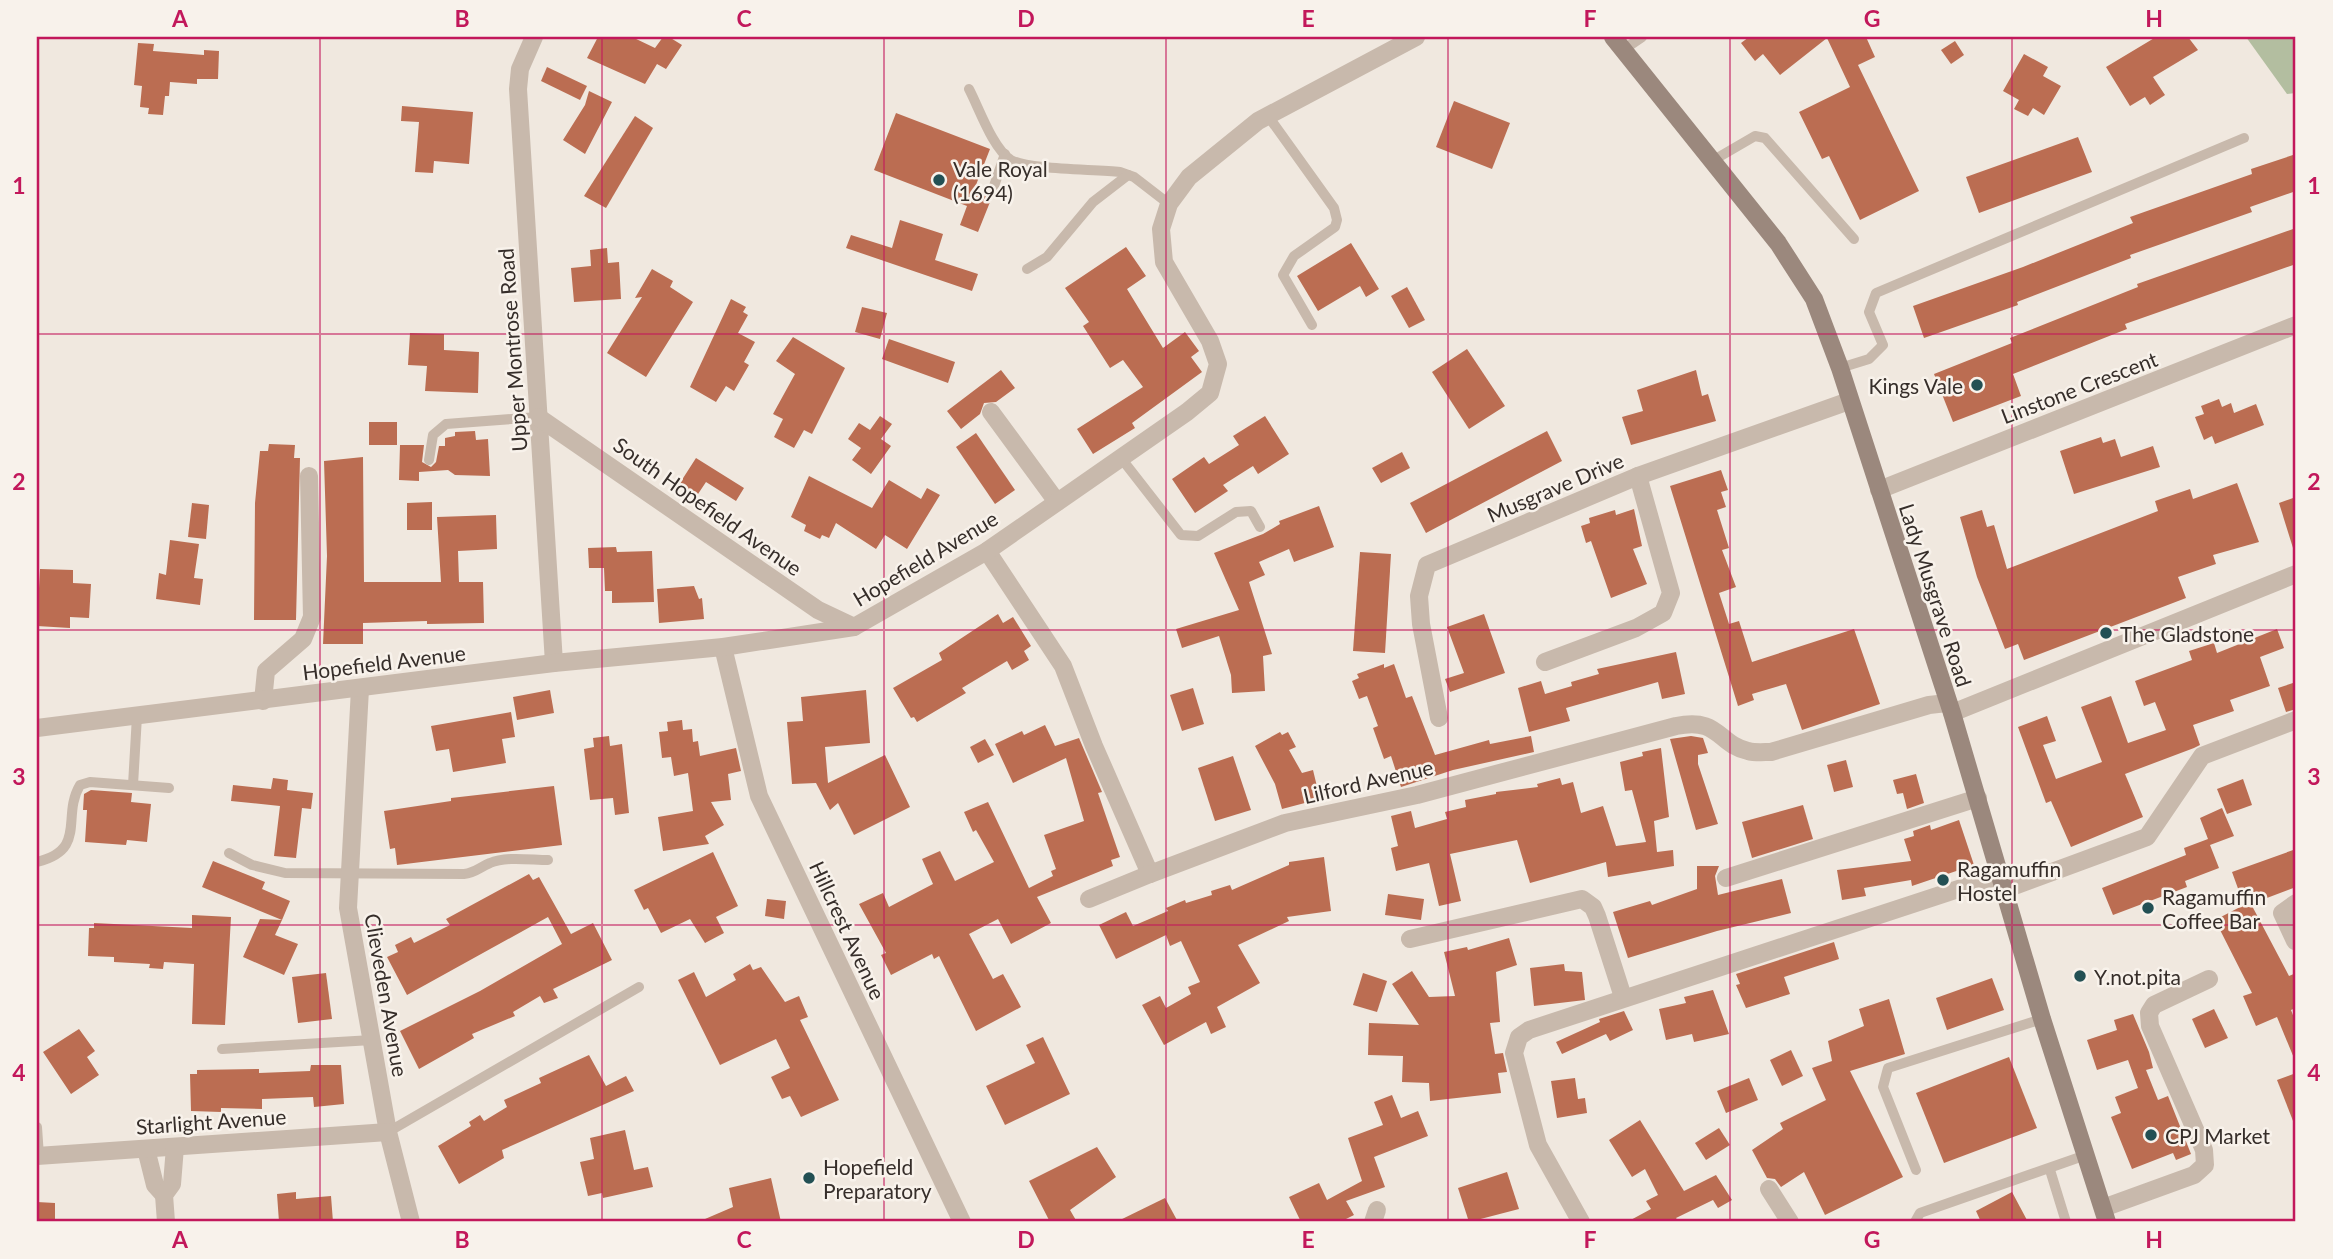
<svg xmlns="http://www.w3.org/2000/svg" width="2333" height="1259" font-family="Lato,sans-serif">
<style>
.park{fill:#b3bea0}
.building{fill:#bb6d52}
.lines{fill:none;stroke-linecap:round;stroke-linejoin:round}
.lane{stroke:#c8b9ac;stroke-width:10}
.street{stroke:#c8b9ac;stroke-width:18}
.secondary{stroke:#9b887d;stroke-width:18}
.grid{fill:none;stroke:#c2185b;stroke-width:2;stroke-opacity:0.55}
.poi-dot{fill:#235054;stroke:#f8f2eb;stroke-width:2.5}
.labels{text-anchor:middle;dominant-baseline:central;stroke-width:5;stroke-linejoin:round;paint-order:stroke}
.poi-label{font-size:21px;fill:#362e2a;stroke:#f8f2eb;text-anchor:start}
.street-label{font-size:21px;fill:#362e2a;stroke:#f8f2eb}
.neatline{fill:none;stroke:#c2185b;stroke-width:2.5}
.grid-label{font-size:23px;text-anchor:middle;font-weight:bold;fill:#c2185b}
</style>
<rect width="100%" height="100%" fill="#f0e8df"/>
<path class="park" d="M2246 37H2296V93L2287 94Z"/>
<g class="building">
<path d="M598 37H632L655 48 663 37H669L682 45 666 69 657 64 645 84 587 58Z"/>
<path d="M1749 37H1866L1875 57 1858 65 1919 191 1860 220 1829 156 1822 159 1799 112 1850 87 1827 38 1780 75 1763 54 1755 61 1741 43Z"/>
<path d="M2156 37H2188L2198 50 2153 77 2165 95 2150 105 2145 97 2130 106 2106 67Z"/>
<path d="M1955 41 1964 55 1951 64 1941 50Z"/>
<path d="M138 43 154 44 153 51 204 55V50L219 51 218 79H197V84L170 82 169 96H165L163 115 148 114 149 108 140 107 142 86 134 85Z"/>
<path d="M2024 54 2048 67 2043 76 2061 86 2044 115 2033 108 2028 116 2014 109 2019 100 2003 91Z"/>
<path d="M547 67 587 86 580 100 541 81Z"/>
<path d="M589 91 612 102 585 154 563 140 585 105Z"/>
<path d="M1454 101 1510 123 1492 169 1436 147Z"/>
<path d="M402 106 473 112 469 164 434 161 433 173 415 172 419 122 401 121Z"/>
<path d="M896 113 990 149 974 190 992 197 978 232 960 225 967 206 874 170Z"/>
<path d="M635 116 653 128 606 208 584 196Z"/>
<path d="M2078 137 2092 172 1979 213 1966 177Z"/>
<path d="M2296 154V191L2250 207 2252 212 2130 255 2131 258 2017 302 2018 305 1924 338 1913 306 2023 267 2133 223 2130 217 2252 174 2251 169Z"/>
<path d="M900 220 943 234 935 260 978 274 972 291 846 248 851 235 892 248Z"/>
<path d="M2296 228V264L2125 324 2127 329 2013 374 2021 396 1953 422 1934 374 2012 343 2010 338 2138 287 2137 284Z"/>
<path d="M1351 243 1379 289 1366 297 1360 286 1318 311 1297 276Z"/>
<path d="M1126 247 1146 276 1127 289 1163 348 1185 332 1199 351 1191 357 1202 372 1132 423 1135 428 1093 454 1077 429 1143 387 1123 360 1110 368 1083 326 1089 322 1065 288Z"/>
<path d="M607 248 608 263 619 262 621 299 574 302 571 268 591 266 590 250Z"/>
<path d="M652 269 673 281 670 287 693 302 646 377 607 353 642 297 635 298Z"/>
<path d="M1407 287 1425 320 1409 328 1391 296Z"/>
<path d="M731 299 746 307 743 312 748 315 738 333 755 342 744 362 749 365 734 391 726 386 716 402 690 387Z"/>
<path d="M862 307 887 313 880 339 855 332Z"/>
<path d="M410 333 444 334V350L479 352 478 393 425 391 427 366 408 365Z"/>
<path d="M793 337 845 368 812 434 804 430 794 448 774 437 783 419 773 414 795 374 776 361Z"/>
<path d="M889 339 955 362 948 383 882 359Z"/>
<path d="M1467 349 1505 406 1469 429 1432 372Z"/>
<path d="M1001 370 1015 388 996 402 984 403 980 414 961 429 947 411Z"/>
<path d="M1696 370 1702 396 1708 394 1716 421 1631 445 1622 417 1643 411 1637 390Z"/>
<path d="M2219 399 2222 407 2231 403 2234 413 2256 404 2264 425 2215 444 2212 436 2204 440 2195 417 2204 414 2201 406Z"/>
<path d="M880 416 892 424 881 439 891 446 871 474 852 460 861 448 848 439 859 423 870 430Z"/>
<path d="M1265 416 1289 454 1258 474 1253 466 1223 485 1228 491 1195 513 1172 479 1204 457 1209 464 1239 445 1233 436Z"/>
<rect x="369" y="422" width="28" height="23"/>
<path d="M475 431 476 440 488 439 490 476 455 475 448 470 419 472V481L399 480 400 445H424L422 462 431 467 436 462 439 446H445V438L455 436V432Z"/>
<path d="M1547 431 1562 461 1426 533 1410 503Z"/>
<path d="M976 433 1015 490 995 504 956 447Z"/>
<path d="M2101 437 2103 443 2115 439 2121 457 2153 446 2160 467 2074 494 2060 451Z"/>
<path d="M269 444 295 445 294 458H300L296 620H254L255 503 260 451H268Z"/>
<path d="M1402 452 1410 468 1381 483 1372 468Z"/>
<path d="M363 457 364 582H441L437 517 496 515 497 549 458 551 459 582H483L484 623 427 624V621L363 623V644H323L327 556 324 461Z"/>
<path d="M696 458 744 488 736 501 706 482 696 497 678 486Z"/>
<path d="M1721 470 1728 490 1721 492 1726 507 1717 510 1729 548 1722 550 1736 587 1719 593 1729 624 1739 621 1752 662 1854 629 1880 704 1802 730 1786 684 1752 694 1754 700 1738 706 1670 486Z"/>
<path d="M809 476 872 508 889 480 921 499 927 488 940 495 907 549 885 535 876 549 836 523 829 538 822 535 820 539 804 531 806 525 791 517Z"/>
<path d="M2237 483 2259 542 2213 555 2216 564 2178 577 2186 598 2024 660 2018 644 2005 649 1977 577 1960 517 1982 510 1987 527 1994 525 2007 569 2158 511 2155 501 2190 489 2193 499Z"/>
<path d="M2296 497V547L2293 548 2279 503Z"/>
<path d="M432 502V530H407V503Z"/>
<path d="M192 503 209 505 206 539 188 537Z"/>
<path d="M1319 506 1334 547 1294 562 1289 549 1259 562 1265 575 1249 582 1272 654 1263 656 1265 691 1232 693 1231 675 1219 636 1182 648 1176 629 1239 610 1214 553 1263 534 1280 524 1279 521Z"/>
<path d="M1634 509 1642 546 1633 549 1647 584 1611 598 1591 541 1586 543 1581 526 1590 523 1589 518 1615 510 1616 515Z"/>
<path d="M170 540 199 544 194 578 203 579 200 605 156 599 159 573 166 575Z"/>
<path d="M616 547 617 552 652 551 654 602 612 603V591H605L604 568H589L588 548Z"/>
<path d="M1360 552 1391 554 1385 653 1353 651Z"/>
<path d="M40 569 73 570V583L91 584 89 618 70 617V628L37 626Z"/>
<path d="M694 586 699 599 702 598 704 619 659 623 657 589Z"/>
<path d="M998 614 1003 623 1013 617 1031 646 1024 651 1029 660 1012 670 1007 661 962 688 966 693 917 722 914 717 911 718 893 688 942 660 939 653Z"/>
<path d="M1484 614 1505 673 1450 692 1445 679 1464 673 1447 627Z"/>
<path d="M2277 629 2284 648 2260 657 2270 686 2230 700 2234 711 2193 725 2200 745 2194 748 2125 774 2143 817 2071 847 2051 801 2046 803 2018 727 2047 716 2056 741 2043 745 2056 779 2102 762 2081 707 2111 696 2128 743 2166 730 2155 702 2144 706 2135 681 2192 660 2189 651 2214 643 2217 653Z"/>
<path d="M1676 652 1685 694 1662 699 1658 682 1566 708 1570 721 1529 732 1518 688 1541 681 1545 694 1572 686 1571 682 1599 674 1597 669Z"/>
<path d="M1384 664V668L1394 664 1406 698 1412 696 1435 755 1489 740 1490 744 1531 736 1534 752 1453 770 1401 787 1391 756 1384 759 1373 728 1378 726 1367 696 1359 699 1352 681 1359 678 1357 674Z"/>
<path d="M2296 682V709L2286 712 2278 688Z"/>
<path d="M1193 688 1204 724 1182 731 1170 695Z"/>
<path d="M550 690 554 713 517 720 513 697Z"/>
<path d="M866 690 870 743 825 747 828 783 885 755 910 807 854 835 838 803 830 810 816 783 792 784 787 722 803 721 801 697Z"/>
<path d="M511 712 515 737 502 739 506 763 453 772 449 749 436 751 431 726Z"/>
<path d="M682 720 683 730 692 729 693 742 698 741 700 756 736 748 741 771 728 774 731 800 711 802 724 825 705 836 709 844 663 851 658 817 693 811 688 773 674 776 671 757 662 758 659 732 668 731 667 722Z"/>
<path d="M1045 725 1055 746 1079 738 1102 792 1098 793 1120 857 1111 860 1113 866 1037 897 1051 923 1011 944 998 919 969 934 993 979 1003 974 1021 1007 976 1031 939 956 934 959 932 954 891 975 881 955 886 953 859 904 883 893 889 907 933 884 922 859 940 851 955 881 994 862 976 830 973 832 964 812 988 802 1029 888 1053 876 1051 871 1056 869 1044 835 1084 821 1066 758 1013 783 995 744 1022 731 1024 735Z"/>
<path d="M1280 732 1282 735 1288 732 1296 747 1289 750 1302 773 1313 770 1320 799 1282 809 1275 784 1255 746Z"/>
<path d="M609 736 610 746 622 744 629 813 615 815 613 798 590 800 584 749 594 747 593 738Z"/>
<path d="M1691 736 1703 738 1708 753 1698 755V764L1718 824 1696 830 1670 739Z"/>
<path d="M985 739 994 755 978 763 970 747Z"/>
<path d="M1661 748 1669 817 1654 821 1657 852 1673 850 1674 866 1608 877 1606 862 1530 883 1517 840 1450 854 1461 901 1439 906 1429 863 1396 871 1391 848 1398 846 1391 816 1411 811 1415 828 1447 819 1445 812 1466 807 1465 800 1496 794V792L1538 787 1537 784 1560 778 1562 785 1573 782 1581 813 1603 806 1616 846 1646 842 1632 790 1625 791 1620 762 1643 756 1642 752Z"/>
<path d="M1233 756 1251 810 1215 821 1198 768Z"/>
<path d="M1846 760 1853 787 1834 792 1827 765Z"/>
<path d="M1916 774 1924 803 1907 809 1903 793 1897 794 1893 780Z"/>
<path d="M273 778 288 780 287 790 313 793 311 809 302 808 296 858 274 856 280 806 231 801 233 785 271 789Z"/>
<path d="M2243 779 2252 805 2227 814 2217 789Z"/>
<path d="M554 786 562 845 397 865 395 848 390 849 384 811 451 801V798Z"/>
<path d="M91 790 132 793 131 802 151 804 147 842 127 840 126 845 85 842 87 810H83L84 794Z"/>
<path d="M1803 805 1813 839 1752 858 1742 822Z"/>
<path d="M2222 808 2234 836 2210 845 2219 868 2185 881 2187 887 2113 915 2102 888 2186 855 2184 848 2208 839 2200 818Z"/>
<path d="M1959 820 1974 865 1912 886 1911 880 1864 888 1866 896 1842 900 1837 870 1911 861 1904 839 1914 836 1913 831 1930 825 1931 830Z"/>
<path d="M2296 849V887L2251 904 2289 976 2296 973V1008L2291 1010 2296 1023V1063L2277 1017 2256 1026 2243 996 2252 993 2215 920 2244 905 2232 872Z"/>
<path d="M713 852 738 906 716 917 724 933 705 943 690 919 661 933 648 908 644 910 634 890Z"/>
<path d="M1324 857 1331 911 1287 917 1289 921 1238 945 1260 983 1217 1007 1226 1027 1211 1034 1206 1022 1164 1045 1142 1005 1160 996 1166 1008 1191 994 1188 987 1200 982 1181 941 1170 946 1166 935 1116 959 1099 925 1126 912 1133 926 1168 911 1166 908 1185 900 1186 903 1212 895 1211 891 1230 885 1232 890 1289 865V862Z"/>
<path d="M213 861 265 882 262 889 290 901 282 920 202 887Z"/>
<path d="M1697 866H1719L1715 876 1718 895 1782 879 1791 913 1717 931 1628 958 1613 912 1650 901 1652 905 1697 889Z"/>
<path d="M529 874 533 880 539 877 571 934 593 923 612 960 553 989 558 998 544 1003 540 996 513 1012 515 1016 472 1034 474 1038 419 1069 400 1031 480 991 562 944 548 917 407 995 387 957 398 952 395 945 411 937 414 943 450 925 446 919Z"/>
<path d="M1388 894 1424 899 1421 920 1385 915Z"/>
<path d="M767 899 786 901 784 919 765 916Z"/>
<path d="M192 915 231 917 225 1025 192 1024 194 964 164 962 163 969 149 968 150 964 114 962V957L88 956 89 928H94V923L192 928Z"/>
<path d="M260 919 282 920 275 935 298 944 284 975 243 957Z"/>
<path d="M1509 938 1517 965 1496 972 1500 1022 1490 1023 1495 1054 1503 1053 1507 1072 1498 1073 1501 1093 1430 1101 1429 1083 1402 1082 1403 1056 1368 1055 1369 1023 1419 1025 1392 984 1412 971 1429 997 1455 996 1444 952 1467 947 1468 950Z"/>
<path d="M1834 942 1839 959 1784 977 1790 994 1746 1008 1736 985 1740 984 1736 974Z"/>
<path d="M750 964 753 970 761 967 785 1002 799 996 808 1017 800 1020 839 1100 801 1117 790 1096 782 1099 771 1077 790 1068 776 1039 720 1065 678 980 694 972 706 997 736 980 733 974Z"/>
<path d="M1564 964 1565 971 1582 972 1585 1000 1534 1006 1530 968Z"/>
<path d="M326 973 332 1019 298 1023 292 977Z"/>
<path d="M1363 973 1387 981 1377 1012 1353 1005Z"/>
<path d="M1992 978 2004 1010 1947 1030 1936 998Z"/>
<path d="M1713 990 1729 1034 1694 1042 1692 1034 1666 1040 1659 1009 1686 1003 1684 997Z"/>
<path d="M1889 999 1905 1054 1850 1071 1903 1177 1825 1215 1804 1172 1781 1187 1775 1179 1767 1178 1752 1150 1783 1129 1780 1123 1826 1100 1812 1068 1832 1061 1828 1041 1864 1026 1859 1009Z"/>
<path d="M2214 1009 2228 1038 2205 1048 2192 1019Z"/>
<path d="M1624 1011 1633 1030 1610 1041 1606 1034 1562 1054 1556 1042 1600 1022 1599 1019Z"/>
<path d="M2133 1014 2149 1052 2153 1068 2146 1070 2158 1100 2168 1096 2191 1154 2176 1160 2173 1153 2132 1169 2111 1117 2121 1113 2115 1097 2138 1088 2128 1060 2097 1070 2087 1040 2117 1030 2114 1020Z"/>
<path d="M79 1029 95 1051 87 1057 99 1075 71 1094 43 1052Z"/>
<path d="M1043 1037 1070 1094 1005 1125 986 1086 1035 1063 1026 1045Z"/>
<path d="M1791 1050 1803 1076 1782 1086 1770 1060Z"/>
<path d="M589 1055 606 1086 626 1076 634 1091 502 1150 504 1158 459 1184 438 1146 471 1126 469 1122 480 1115 484 1121 507 1107 504 1100 541 1083 539 1078Z"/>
<path d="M2009 1057 2037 1128 1944 1163 1916 1093Z"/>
<path d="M311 1065H341L344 1104 314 1107 313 1097 262 1099V1109L221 1108V1112L191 1111 190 1074H197V1070L259 1069V1073L310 1071Z"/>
<path d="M2296 1073V1126H2295L2277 1080Z"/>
<path d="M1575 1078 1578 1099 1585 1098 1587 1113 1557 1118 1551 1081Z"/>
<path d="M1749 1078 1758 1100 1726 1113 1717 1091Z"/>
<path d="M1392 1095 1401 1118 1418 1111 1428 1136 1374 1157 1385 1187 1346 1201 1354 1215 1340 1222H1301L1289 1197 1319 1183 1327 1200 1362 1181 1348 1138 1383 1125 1374 1102Z"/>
<path d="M1640 1120 1684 1191 1716 1175 1732 1200 1718 1208 1713 1200 1676 1218 1679 1222H1627L1651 1209 1646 1201 1658 1195 1645 1169 1632 1177 1609 1140Z"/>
<path d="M1719 1128 1730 1145 1706 1160 1695 1143Z"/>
<path d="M625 1130 634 1170 648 1167 653 1187 603 1198 602 1193 588 1196 580 1162 594 1159 590 1138Z"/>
<path d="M1097 1147 1116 1177 1070 1210 1077 1222H1050L1029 1181Z"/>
<path d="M1507 1172 1519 1209 1469 1222 1458 1188Z"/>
<path d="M771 1178 781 1222H698L733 1207 729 1188Z"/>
<path d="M296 1192V1199L331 1196 333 1222H279L277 1194Z"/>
<path d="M2012 1192 2028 1222H1981L1976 1211Z"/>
<path d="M1165 1198 1178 1222H1116Z"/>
<path d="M37 1202 55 1203V1222H37Z"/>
</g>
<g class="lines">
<g class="lane">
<path d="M1623 50 1642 37"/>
<path d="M969 89C979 108 993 149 1011 160 1029 170 1095 169 1120 172L1134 177 1169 204"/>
<path d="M1268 116 1334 208 1337 220 1335 227 1294 256 1283 275 1312 325"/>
<path d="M1712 161 1755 136 1765 138 1854 239"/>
<path d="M994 186 1005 154"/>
<path d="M1027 269 1047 257 1093 202 1128 175"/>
<path d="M1840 368 1869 359 1883 345 1869 312 1876 293 2244 138"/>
<path d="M1121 458 1181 535 1198 536 1236 512 1251 511 1260 527"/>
<path d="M429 460 433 435 446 424 538 417"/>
<path d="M133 785 137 716"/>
<path d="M229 853 252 865 285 873 464 874C475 873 480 867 490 863 506 856 531 860 548 860"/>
<path d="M37 862C88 849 61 817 80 785L90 782 169 788"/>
<path d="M222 1049 372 1040"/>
<path d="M37 1127 39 1156"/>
<path d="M388 1132 639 987"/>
<path d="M1916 1170 1883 1087 1888 1068 2042 1019"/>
<path d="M2050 1170 2066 1222"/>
<path d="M1915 1222 1920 1213 2086 1155"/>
</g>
<g class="street">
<path d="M534 37 520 69 518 89 554 663"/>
<path d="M991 412 1057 502"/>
<path d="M538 417 818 610 854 627"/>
<path d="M1879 490 2296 325"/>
<path d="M987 551 1063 666 1094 746 1150 874 1285 823 1417 795 1676 726C1720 717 1717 744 1748 751 1755 753 1764 752 1771 752L1929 705 1947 703"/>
<path d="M723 647 759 796 962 1222"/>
<path d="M1545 662 1636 628 1663 613 1671 593 1638 476"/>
<path d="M360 689 348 908 388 1132 411 1222"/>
<path d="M263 701 266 671 303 639 312 617 309 476"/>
<path d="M1952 713 2296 574"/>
<path d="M1439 718 1421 624 1419 596 1427 565 1638 476 1849 401"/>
<path d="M37 728 554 663 723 647 854 627 987 551 1187 412 1210 393 1218 364 1210 341 1164 262 1161 229 1169 204 1189 177 1258 121 1416 37"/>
<path d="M1726 878 1978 798"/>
<path d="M2006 889 2147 837 2202 756 2296 720"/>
<path d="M1089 899 1150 874"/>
<path d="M1410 939 1582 899 1593 907 1597 916 1623 997"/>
<path d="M2295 941 2282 913 2296 903"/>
<path d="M146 1149 155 1185 164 1195"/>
<path d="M37 1156 388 1132"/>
<path d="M1769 1189 1790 1222"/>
<path d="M2103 1208 2194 1175 2205 1165 2204 1150 2150 1026 2149 1013 2154 1005 2209 979"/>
<path d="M166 1222 164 1195 172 1184 175 1147"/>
<path d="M1373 1222 1377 1210"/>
<path d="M1581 1222 1538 1145 1514 1053 1519 1037 1529 1030 2001 875"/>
</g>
<path class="secondary" d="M1613 37 1778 243 1814 299 1840 368 1952 713 2042 1019 2107 1222"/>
</g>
<path class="grid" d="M320 37V1222M602 37V1222M884 37V1222M1166 37V1222M1448 37V1222M1730 37V1222M2012 37V1222M37 334H2296M37 630H2296M37 925H2296"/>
<g class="poi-dot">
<circle cx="939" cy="180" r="7"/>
<circle cx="1977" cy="385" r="7"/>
<circle cx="2106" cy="633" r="7"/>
<circle cx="1943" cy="880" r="7"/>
<circle cx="2148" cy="908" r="7"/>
<circle cx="2080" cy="976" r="7"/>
<circle cx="2151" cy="1135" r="7"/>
<circle cx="809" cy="1178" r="7"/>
</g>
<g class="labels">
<g class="poi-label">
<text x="953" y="168">Vale Royal<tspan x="953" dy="24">(1694)</tspan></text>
<text x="1963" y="385" text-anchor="end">Kings Vale</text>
<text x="2120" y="633">The Gladstone</text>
<text x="1957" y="868">Ragamuffin<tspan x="1957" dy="24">Hostel</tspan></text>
<text x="2162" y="896">Ragamuffin<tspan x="2162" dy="24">Coffee Bar</tspan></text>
<text x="2094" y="976">Y.not.pita</text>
<text x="2165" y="1135">CPJ Market</text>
<text x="823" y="1166">Hopefield<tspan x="823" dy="24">Preparatory</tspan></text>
</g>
<g class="street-label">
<text transform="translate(512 350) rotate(-94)">Upper Montrose Road</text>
<text transform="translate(2079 387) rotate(-21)">Linstone Crescent</text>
<text transform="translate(1555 487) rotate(-23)">Musgrave Drive</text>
<text transform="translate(708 506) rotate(35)">South Hopefield Avenue</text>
<text transform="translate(925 558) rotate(-31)">Hopefield Avenue</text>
<text transform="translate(1936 595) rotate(72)">Lady Musgrave Road</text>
<text transform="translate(384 662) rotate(-7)">Hopefield Avenue</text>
<text transform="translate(1368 781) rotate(-13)">Lilford Avenue</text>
<text transform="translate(848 930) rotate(65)">Hillcrest Avenue</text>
<text transform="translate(387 995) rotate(80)">Clieveden Avenue</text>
<text transform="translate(211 1121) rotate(-4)">Starlight Avenue</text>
</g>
</g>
<rect width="2333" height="1259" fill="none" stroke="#f8f2eb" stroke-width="77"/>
<rect x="38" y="38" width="2256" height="1182" class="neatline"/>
<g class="grid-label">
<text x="180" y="27">A</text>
<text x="462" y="27">B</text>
<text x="744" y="27">C</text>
<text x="1026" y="27">D</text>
<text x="1308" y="27">E</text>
<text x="1590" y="27">F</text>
<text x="1872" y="27">G</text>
<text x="2154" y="27">H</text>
<text x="19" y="194">1</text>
<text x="2314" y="194">1</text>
<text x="19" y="490">2</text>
<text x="2314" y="490">2</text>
<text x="19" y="785">3</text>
<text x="2314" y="785">3</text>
<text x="19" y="1081">4</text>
<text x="2314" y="1081">4</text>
<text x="180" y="1248">A</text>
<text x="462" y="1248">B</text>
<text x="744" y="1248">C</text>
<text x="1026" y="1248">D</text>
<text x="1308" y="1248">E</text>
<text x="1590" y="1248">F</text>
<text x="1872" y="1248">G</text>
<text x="2154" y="1248">H</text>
</g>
</svg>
